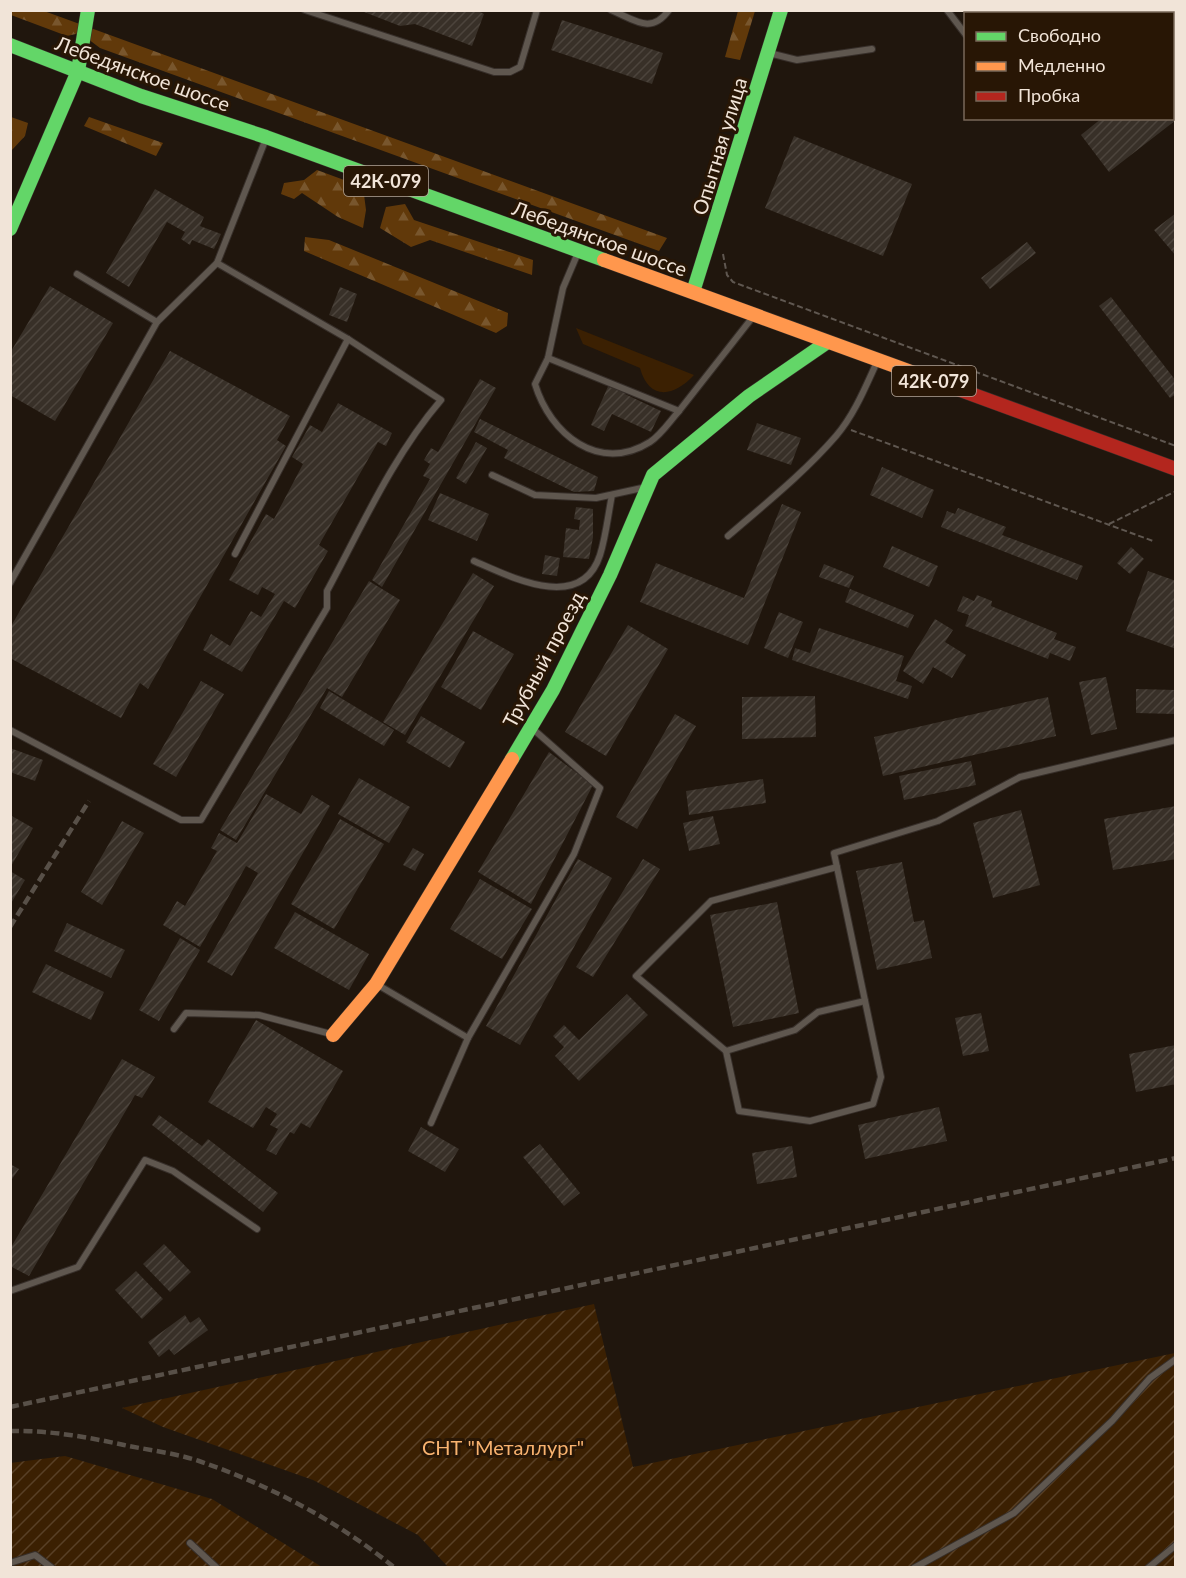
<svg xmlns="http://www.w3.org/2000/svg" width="1186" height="1578" font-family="Lato,sans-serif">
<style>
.grass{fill:#3b2002}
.forest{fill:url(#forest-firs)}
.garden{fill:url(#garden-furrows)}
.building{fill:url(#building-hatch)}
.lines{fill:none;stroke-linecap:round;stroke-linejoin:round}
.lane-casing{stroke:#372f2a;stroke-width:8}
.fast-casing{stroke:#372f2a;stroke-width:15}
.slow-casing{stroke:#372f2a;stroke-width:15}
.jam-casing{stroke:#372f2a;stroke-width:15}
.path{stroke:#5f5750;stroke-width:2;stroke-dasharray:6 3;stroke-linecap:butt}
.lane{stroke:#5f574f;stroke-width:6}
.fast{stroke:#63d668;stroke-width:14}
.slow{stroke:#ff974d;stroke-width:14}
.jam{stroke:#b3261e;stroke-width:14}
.rail{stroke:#585048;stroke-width:4.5;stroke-dasharray:9 4.5;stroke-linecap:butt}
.labels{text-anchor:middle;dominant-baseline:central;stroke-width:6;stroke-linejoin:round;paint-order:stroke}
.shield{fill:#281605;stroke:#b5a699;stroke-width:1.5}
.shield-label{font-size:18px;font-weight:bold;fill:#f1e4d8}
.street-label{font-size:20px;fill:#f1e4d8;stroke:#281605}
.park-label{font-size:20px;fill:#f8b26f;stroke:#281605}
</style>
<defs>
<pattern id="forest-firs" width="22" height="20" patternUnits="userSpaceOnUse" patternTransform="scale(1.5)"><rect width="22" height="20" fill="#61390a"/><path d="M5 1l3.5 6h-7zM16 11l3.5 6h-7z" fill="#78562d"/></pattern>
<pattern id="garden-furrows" width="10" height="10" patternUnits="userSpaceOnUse" patternTransform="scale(1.5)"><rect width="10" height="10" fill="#3b2002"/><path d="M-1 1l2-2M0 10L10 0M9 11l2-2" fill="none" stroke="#584026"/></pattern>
<pattern id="building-hatch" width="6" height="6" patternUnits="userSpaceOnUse" patternTransform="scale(1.5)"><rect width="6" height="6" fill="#383028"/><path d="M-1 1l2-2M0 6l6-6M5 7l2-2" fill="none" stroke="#4c443c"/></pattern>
</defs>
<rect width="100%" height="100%" fill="#20160d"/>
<path class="grass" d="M576 328 694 375C674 397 649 401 640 368L583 344Z"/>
<g class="forest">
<path d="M10 11H44L667 238 659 251 100 48 80 33 67 36 11 15Z"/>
<path d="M738 11H755L740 60 725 57Z"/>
<path d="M11 117 28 123 25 136 11 151Z"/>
<path d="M89 117 163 143 156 156 84 126Z"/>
<path d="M317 170 363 187 366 210 363 228 338 217 302 193 294 199 281 194 284 183 304 180Z"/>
<path d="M405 204 414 220 533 260 532 275 430 240 411 247 380 228 386 207Z"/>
<path d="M305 237 329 240 508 313 507 326 496 333 304 251Z"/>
</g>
<g class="garden">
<path d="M594 1304 633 1467 1175 1353V1567H448L418 1535 313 1480 163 1427 122 1408Z"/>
<path d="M65 1456 212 1499 322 1567H11L10 1463Z"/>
</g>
<g class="building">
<path d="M359 10H476L484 14 472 46 415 24 400 26Z"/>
<path d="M562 20 663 53 652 84 551 50Z"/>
<path d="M1176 61V120L1109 172 1081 135 1102 118H1172V63Z"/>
<path d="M794 136 912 184 883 256 765 208Z"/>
<path d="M155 189 204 217 200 226 221 234 214 249 192 240 190 245 181 239 185 232 167 222 129 287 106 273Z"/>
<path d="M1176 213V256L1154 230Z"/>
<path d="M1027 242 1036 253 990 289 981 278Z"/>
<path d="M50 286 113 323 55 421 10 395V353Z"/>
<path d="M340 287 357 294 347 322 329 315Z"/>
<path d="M1111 297 1176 381V394L1170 398 1099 306Z"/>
<path d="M170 351 290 416 277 440 286 446 148 689 140 683 121 718 10 658V628Z"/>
<path d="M480 379 496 388 382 587 372 580 430 479 423 476 430 464 424 460 431 448 438 452Z"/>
<path d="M610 382 627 390 625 394 661 411 651 432 612 414 604 431 591 425Z"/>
<path d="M338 403 392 433 386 446 378 442 319 545 328 551 295 608 284 601 242 672 203 650 211 634 230 646 251 611 261 617 275 594 262 587 258 595 229 580 266 514 274 519 303 464 292 457 310 425 322 432Z"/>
<path d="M480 419 598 477 594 491 574 492 504 458 508 450 474 432Z"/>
<path d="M757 423 801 438 791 465 747 450Z"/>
<path d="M476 442 487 448 466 484 456 478Z"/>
<path d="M882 467 934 490 922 518 870 495Z"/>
<path d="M440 493 489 514 477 541 428 520Z"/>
<path d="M782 504 801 512 748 645 640 602 656 563 744 598Z"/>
<path d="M576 507 593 509V537L589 559 563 557 566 528 579 530 580 520 574 519Z"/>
<path d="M958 508 1006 527 1002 535 1083 566 1077 580 941 527 947 511 955 514Z"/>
<path d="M892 546 938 566 929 587 883 567Z"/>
<path d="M1131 547 1144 559 1130 574 1117 563Z"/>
<path d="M545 555 560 558 557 576 542 574Z"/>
<path d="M824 564 854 576 849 588 819 577Z"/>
<path d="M1148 571 1176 581V649L1126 631Z"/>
<path d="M473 573 494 586 405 735 383 722Z"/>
<path d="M369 581 400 600 342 697 327 688 236 840 220 830Z"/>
<path d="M850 589 914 615 908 628 845 602Z"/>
<path d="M977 595 992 601 991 606 1057 633 1054 639 1076 647 1070 661 1050 653 1048 659 965 626 969 615 957 611 963 596 974 601Z"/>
<path d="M779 612 803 622 788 658 764 648Z"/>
<path d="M935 619 953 630 945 642 966 655 952 678 933 667 923 684 903 671Z"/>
<path d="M628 625 668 649 606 756 565 732Z"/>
<path d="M819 628 904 656 896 681 912 686 908 699 792 660 795 648 810 653Z"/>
<path d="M473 631 514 654 481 710 441 687Z"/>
<path d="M1106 677 1117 729 1091 735 1079 682Z"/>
<path d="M201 681 224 694 176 777 153 764Z"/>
<path d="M1136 689 1176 690V714L1136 713Z"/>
<path d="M329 691 394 730 384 746 320 708Z"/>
<path d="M815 696 816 737 742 739V697Z"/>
<path d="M1048 697 1056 736 883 776 874 737Z"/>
<path d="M675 714 696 726 637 829 616 817Z"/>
<path d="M421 716 465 742 450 768 406 742Z"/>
<path d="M10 748 43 760 35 781 10 772Z"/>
<path d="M549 752 593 785 531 904 478 872Z"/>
<path d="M971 761 976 785 904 800 899 776Z"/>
<path d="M359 778 410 807 389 843 338 814Z"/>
<path d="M763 779 766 803 689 815 686 791Z"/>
<path d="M266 794 301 814 312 795 330 806 232 976 207 962 258 873 246 866 200 947 163 925 177 901 185 906 217 851 211 848 219 833 237 843Z"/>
<path d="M1176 806V859L1113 870 1104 819Z"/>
<path d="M1021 810 1040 885 993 898 973 823Z"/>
<path d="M10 815 33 828 10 868Z"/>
<path d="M713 816 720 844 689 851 683 823Z"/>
<path d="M340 819 384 844 334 929 291 904Z"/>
<path d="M122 821 144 833 102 905 81 892Z"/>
<path d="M413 848 424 854 415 871 403 865Z"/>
<path d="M578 859 612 878 520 1045 486 1026Z"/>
<path d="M643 859 660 869 593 977 576 967Z"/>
<path d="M902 862 914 922 924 920 932 958 877 970 856 871Z"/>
<path d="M10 871 25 880 10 905Z"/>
<path d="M480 879 532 909 502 959 450 929Z"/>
<path d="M777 902 799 1013 733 1027 710 915Z"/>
<path d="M295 912 369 954 349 990 274 948Z"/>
<path d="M67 923 125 950 111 978 54 951Z"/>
<path d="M180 938 200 950 159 1021 139 1010Z"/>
<path d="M46 964 104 992 91 1020 32 992Z"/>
<path d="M627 994 648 1015 579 1081 555 1056 564 1047 553 1036 564 1025 579 1040Z"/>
<path d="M981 1013 989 1051 963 1056 955 1018Z"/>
<path d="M256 1020 343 1071 310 1128 301 1123 294 1134 290 1132 276 1155 266 1150 278 1129 270 1125 277 1114 266 1107 253 1128 208 1102Z"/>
<path d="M1176 1045V1084L1136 1092 1129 1054Z"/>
<path d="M122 1059 155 1077 142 1098 135 1095 29 1276 10 1266V1249Z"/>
<path d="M939 1107 947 1141 865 1159 858 1125Z"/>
<path d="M159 1115 202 1146 208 1139 278 1193 263 1212 152 1125Z"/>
<path d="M421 1127 459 1149 445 1172 408 1151Z"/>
<path d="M540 1144 580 1193 564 1206 523 1157Z"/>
<path d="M792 1146 797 1177 757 1184 752 1153Z"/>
<path d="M10 1164 19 1169 10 1182Z"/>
<path d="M164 1244 191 1272 170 1292 143 1264Z"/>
<path d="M136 1271 163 1299 142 1319 115 1290Z"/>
<path d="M185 1315 190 1323 199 1317 208 1330 174 1355 169 1349 159 1357 148 1342Z"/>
</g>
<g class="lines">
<defs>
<g id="lane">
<path d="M305 10 494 72H510L520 67 537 10"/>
<path d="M611 10C635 20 651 35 669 10"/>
<path d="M947 10 966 35"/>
<path d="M1156 14 1159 10"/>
<path d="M769 53 797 60 872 49"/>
<path d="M577 255 563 288 548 358 679 411 752 318"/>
<path d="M77 274 157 322 217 263"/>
<path d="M548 358 535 384C550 434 599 474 650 442 661 435 670 421 679 411"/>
<path d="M492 475 535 495 596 498 642 488"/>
<path d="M728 536C765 504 804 473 836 436 854 415 865 388 876 364"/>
<path d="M235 554 348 339 217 263 265 141"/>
<path d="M474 561C509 576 581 614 600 555 606 536 608 515 612 495"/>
<path d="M10 583 157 322"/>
<path d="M10 730 181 820H201L327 608V591C362 526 393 456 441 400L348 339"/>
<path d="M837 867 711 901 636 976 726 1051 795 1030 818 1012 865 1001"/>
<path d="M378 985 468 1038"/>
<path d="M174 1029 186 1013 259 1015 331 1034"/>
<path d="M726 1051 739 1111 810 1121 873 1104 881 1077 834 853 938 821 1020 777 1176 740"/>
<path d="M431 1123 468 1038 574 854 600 788 533 729"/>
<path d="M10 1291 78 1267 145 1160 173 1171 257 1229"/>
<path d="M190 1543 217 1568"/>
<path d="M10 1563 35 1555 52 1568"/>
<path d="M914 1568 1014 1513 1112 1421 1150 1378 1176 1359"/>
<path d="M1148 1568 1176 1545"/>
</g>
<g id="fast">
<path d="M10 45 141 96 266 137 604 260"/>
<path d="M10 229 78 71 88 10"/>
<path d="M693 292 781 10"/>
<path d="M512 759 553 690 610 575 653 475 749 396 826 343"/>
</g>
<g id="slow">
<path d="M604 260 925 377"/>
<path d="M333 1035 376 984 512 759"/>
</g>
<path id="jam" d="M925 377 1176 469"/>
</defs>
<use href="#lane" class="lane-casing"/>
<use href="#fast" class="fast-casing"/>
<use href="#slow" class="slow-casing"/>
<use href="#jam" class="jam-casing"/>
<g class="path">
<path d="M723 254 727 275 733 282 1176 446"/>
<path d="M851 430 1153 541"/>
<path d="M1109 524 1174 492"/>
</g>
<use href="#lane" class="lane"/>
<use href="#fast" class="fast"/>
<use href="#slow" class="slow"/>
<use href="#jam" class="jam"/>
<g class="rail">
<path d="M10 927 89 801"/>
<path d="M10 1407 1176 1158"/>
<path d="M10 1431C48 1430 87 1437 124 1445 148 1450 175 1453 199 1461 269 1485 338 1521 395 1568"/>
</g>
</g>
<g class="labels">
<g class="shield">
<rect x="344" y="166" width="84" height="30" rx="4.5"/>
<rect x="892" y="366" width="84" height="30" rx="4.5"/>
</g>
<g class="shield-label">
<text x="386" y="181">42К-079</text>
<text x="934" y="381">42К-079</text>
</g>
<g class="street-label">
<text transform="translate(143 73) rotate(20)">Лебедянское шоссе</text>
<text transform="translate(719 146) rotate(-73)">Опытная улица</text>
<text transform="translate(600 238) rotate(20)">Лебедянское шоссе</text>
<text transform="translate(543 659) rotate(-62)">Трубный проезд</text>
</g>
<g class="park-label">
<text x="503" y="1447">СНТ "Металлург"</text>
</g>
</g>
<rect width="1186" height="1578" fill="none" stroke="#f1e4d8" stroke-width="24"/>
<rect x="964" y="12" width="210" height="108" fill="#281605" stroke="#786859" stroke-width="1.5"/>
<rect x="976" y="32" width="30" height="9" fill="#63d668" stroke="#786859" stroke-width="1.5"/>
<text x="1018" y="42" font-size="18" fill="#f1e4d8">Свободно</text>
<rect x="976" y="62" width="30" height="9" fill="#ff974d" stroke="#786859" stroke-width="1.5"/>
<text x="1018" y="72" font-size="18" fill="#f1e4d8">Медленно</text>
<rect x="976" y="92" width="30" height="9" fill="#b3261e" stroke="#786859" stroke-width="1.5"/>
<text x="1018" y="102" font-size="18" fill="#f1e4d8">Пробка</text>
</svg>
